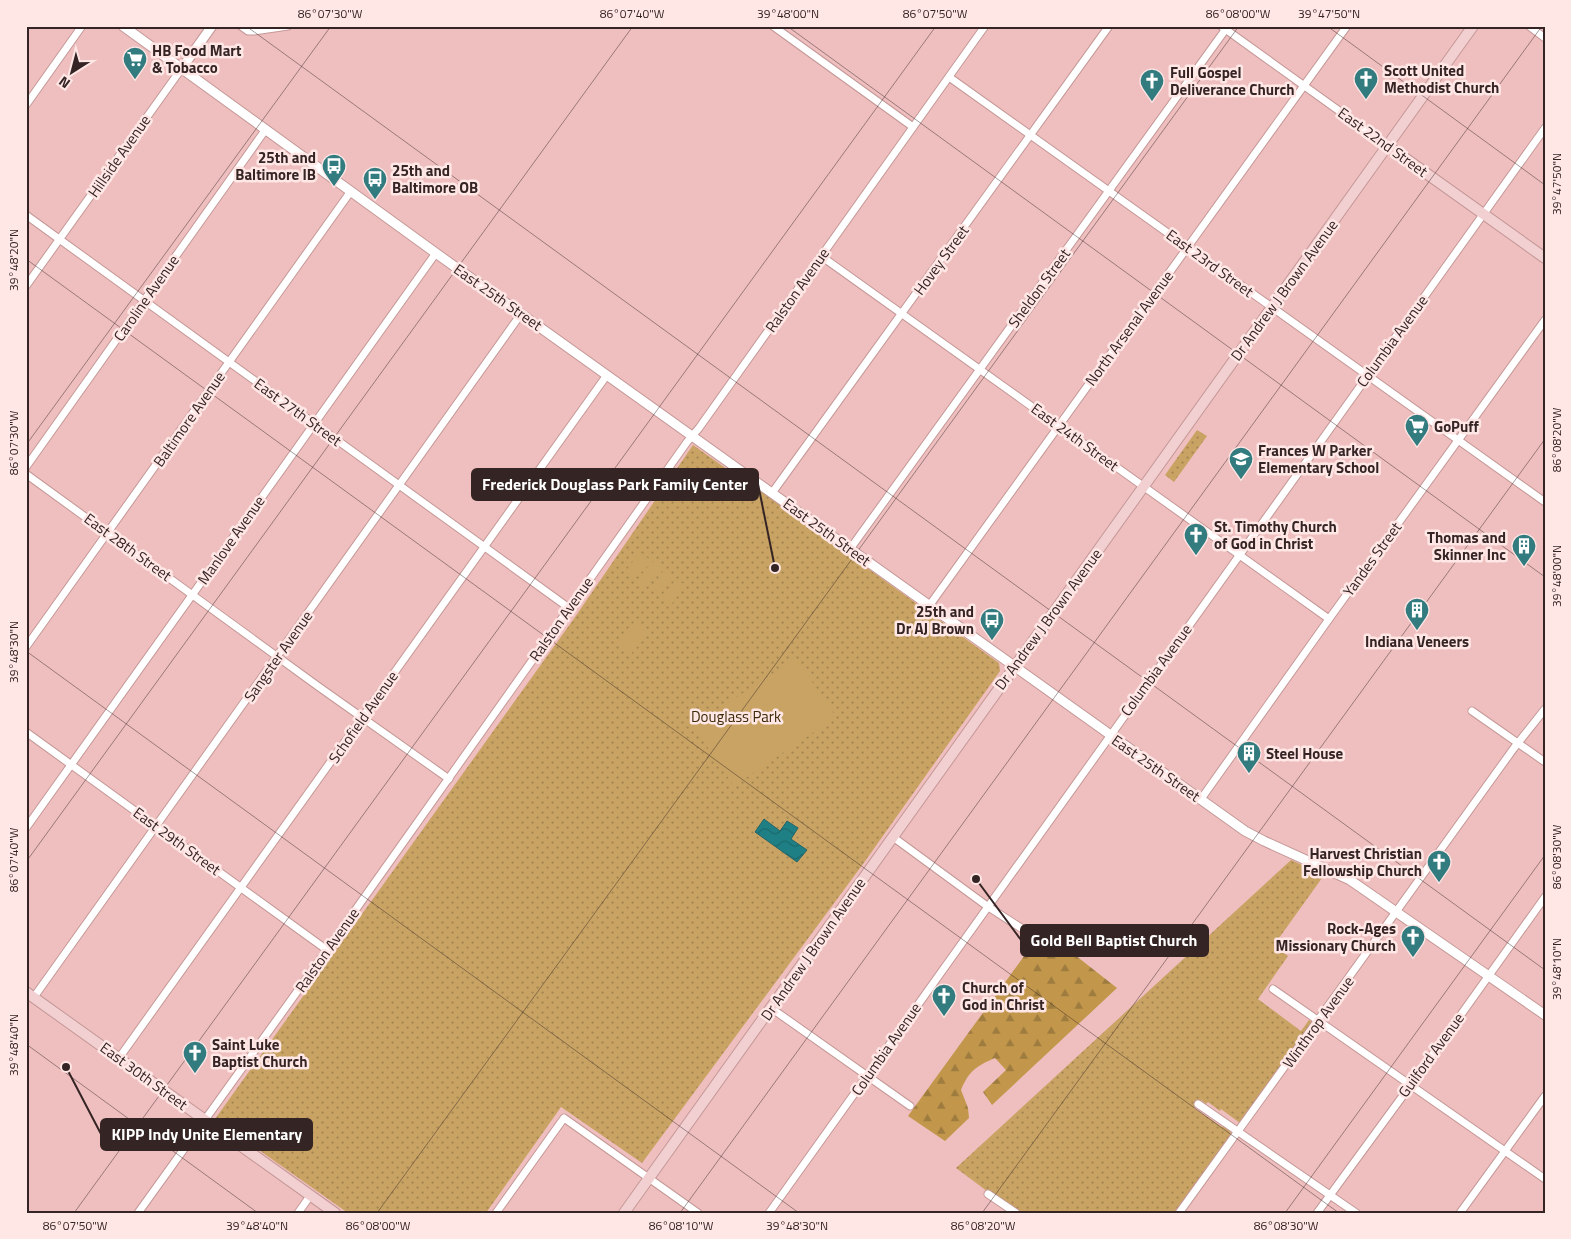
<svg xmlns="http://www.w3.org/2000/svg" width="1571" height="1239" font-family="'Titillium Web',sans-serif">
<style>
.grass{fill:url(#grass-dots)}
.forest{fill:url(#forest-firs)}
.garden{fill:#c8a363}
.water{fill:url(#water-waves);stroke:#256468}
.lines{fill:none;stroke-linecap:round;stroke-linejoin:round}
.minor-casing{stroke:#c59897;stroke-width:9}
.tertiary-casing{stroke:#c59897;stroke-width:11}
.secondary-casing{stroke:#c59897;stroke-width:12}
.minor{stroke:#fff;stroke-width:7}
.tertiary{stroke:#fff;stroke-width:9}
.secondary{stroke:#f2cfd1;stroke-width:10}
.ticks{fill:none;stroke:#352424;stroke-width:1;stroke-opacity:0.45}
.labels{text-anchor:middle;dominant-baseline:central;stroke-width:5;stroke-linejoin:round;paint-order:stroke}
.poi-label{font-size:15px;font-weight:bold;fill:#352424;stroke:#ffe7e6;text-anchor:start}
.street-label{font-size:15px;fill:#352424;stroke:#ffe7e6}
.park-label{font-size:15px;fill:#3c2a08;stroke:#ffe7e6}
.leader{fill:none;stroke:#352424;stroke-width:2}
.callout-dot{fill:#352424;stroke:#ffe7e6;stroke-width:2}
.callout{fill:#352424;stroke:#352424;stroke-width:2}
.callout-label{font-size:16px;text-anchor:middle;font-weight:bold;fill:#fff}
.neatline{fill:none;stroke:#352424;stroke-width:2}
.ticks-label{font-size:12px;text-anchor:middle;fill:#352424}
</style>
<defs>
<pattern id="grass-dots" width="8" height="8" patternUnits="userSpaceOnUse" patternTransform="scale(1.25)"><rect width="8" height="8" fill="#c8a363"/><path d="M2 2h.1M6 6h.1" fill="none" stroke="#a38551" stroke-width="1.8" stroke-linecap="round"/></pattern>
<pattern id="forest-firs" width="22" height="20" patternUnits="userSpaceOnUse" patternTransform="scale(1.25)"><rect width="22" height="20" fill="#c2974b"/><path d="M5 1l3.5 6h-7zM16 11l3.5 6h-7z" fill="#9e7b3e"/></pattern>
<pattern id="water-waves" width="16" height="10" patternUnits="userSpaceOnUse" patternTransform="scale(1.25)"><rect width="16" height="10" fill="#1e8085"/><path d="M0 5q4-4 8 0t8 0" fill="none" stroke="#1b696d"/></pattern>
</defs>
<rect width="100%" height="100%" fill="#eebfbe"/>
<g class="grass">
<path d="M1197 430 1207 436 1174 482 1165 475Z"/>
<path d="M693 445 752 487H755L999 663 1000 671 863 864 642 1163 561 1107 486 1213H348L215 1119 573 620Z"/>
<path d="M1291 860 1320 873 1322 878 1274 945 1288 956 1258 999 1301 1031 1309 1020 1312 1022 1240 1123 1221 1109 1220 1111 1208 1102 1206 1104 1201 1100 1194 1108 1222 1127 1224 1125 1230 1130 1231 1135 1175 1213H1020L995 1197 956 1168Z"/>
</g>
<path class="forest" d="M1043 930 1117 988 992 1105 983 1092 1006 1070 995 1058C976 1066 969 1071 961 1090L968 1108 969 1118 945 1141 908 1116Z"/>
<g class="garden">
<path d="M640 552 649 559 634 579 625 572Z"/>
<path d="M652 561 661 568 647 587 637 581Z"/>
<path d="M664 570 673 576 659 596 650 589Z"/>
<path d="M676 579 685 585 671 605 662 598Z"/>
<path d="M635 621 649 633 630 655 615 643Z"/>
<path d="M796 658 836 717 734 786 693 726Z"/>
</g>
<path class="water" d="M764 819 780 831 787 821 798 828 791 839 807 850 797 862 755 832Z"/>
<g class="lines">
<defs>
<g id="minor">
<path d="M241 26 248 31H254L288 26"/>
<path d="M773 26 913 127"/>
<path d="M1221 26 1388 146"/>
<path d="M1529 26 1545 38"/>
<path d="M949 77 1545 502"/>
<path d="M26 105 82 26"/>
<path d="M26 215 569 608"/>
<path d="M821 256 1329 619"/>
<path d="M26 286 182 68"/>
<path d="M26 467 266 129"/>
<path d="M26 474 319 687 449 779"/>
<path d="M772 493 1109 26"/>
<path d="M850 549 1228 26"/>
<path d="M929 606 1347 26"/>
<path d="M26 647 351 191"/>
<path d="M1472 711 1545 762"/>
<path d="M26 732 327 950"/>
<path d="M1201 799 1329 619 1545 320"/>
<path d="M26 828 436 253"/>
<path d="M893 837 987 906 1035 937"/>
<path d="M1273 989 1545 1179"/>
<path d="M34 997 521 314"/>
<path d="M771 1008 910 1106"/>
<path d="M119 1058 607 375"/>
<path d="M1198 1104 1356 1213"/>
<path d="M988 1194 1016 1213"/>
<path d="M138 1213 327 950 687 442 699 428 985 26"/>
<path d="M298 1213 310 1196"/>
<path d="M496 1213 564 1118 698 1213"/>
<path d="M769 1213 1545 128"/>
<path d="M1179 1213 1514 748 1545 709"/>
<path d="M1317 1213 1410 1086 1545 897"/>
<path d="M1460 1213 1545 1096"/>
</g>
<g id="tertiary">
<path d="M123 26 433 251 1245 831 1264 841 1350 880 1545 1015"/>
<path d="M182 68 212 26"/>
</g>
<g id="secondary">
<path d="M1388 146 1545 258"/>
<path d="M26 992 335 1213"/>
<path d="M624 1213 1473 26"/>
</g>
</defs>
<use href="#minor" class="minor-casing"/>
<use href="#tertiary" class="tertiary-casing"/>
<use href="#secondary" class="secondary-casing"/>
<use href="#minor" class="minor"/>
<use href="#tertiary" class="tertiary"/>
<use href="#secondary" class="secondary"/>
</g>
<path class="ticks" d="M246 26 1545 970M787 26 1545 577M1327 26 1545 185M26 28 28 26M26 259 1339 1213M26 445 331 26M26 651 799 1213M26 862 633 26M26 1044 258 1213M74 1213 936 26M377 1213 1239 26M680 1213 1542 26M982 1213 1545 439M1285 1213 1545 855"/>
<defs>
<symbol id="supermarket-pin" viewBox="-11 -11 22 30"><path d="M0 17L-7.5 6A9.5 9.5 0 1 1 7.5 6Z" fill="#327b7e" stroke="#ffe7e6"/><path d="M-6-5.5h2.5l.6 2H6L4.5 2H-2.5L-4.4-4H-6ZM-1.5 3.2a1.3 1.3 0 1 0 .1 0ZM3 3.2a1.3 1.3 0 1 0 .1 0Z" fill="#fff"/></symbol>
<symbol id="church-pin" viewBox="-11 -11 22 30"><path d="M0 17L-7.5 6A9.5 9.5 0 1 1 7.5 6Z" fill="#327b7e" stroke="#ffe7e6"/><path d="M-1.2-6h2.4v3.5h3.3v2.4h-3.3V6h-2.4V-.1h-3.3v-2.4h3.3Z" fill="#fff"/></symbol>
<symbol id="bus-pin" viewBox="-11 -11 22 30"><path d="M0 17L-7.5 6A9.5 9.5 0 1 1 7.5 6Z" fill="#327b7e" stroke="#ffe7e6"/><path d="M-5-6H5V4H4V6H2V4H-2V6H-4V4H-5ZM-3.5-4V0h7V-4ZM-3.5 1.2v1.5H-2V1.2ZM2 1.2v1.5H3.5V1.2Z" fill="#fff"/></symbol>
<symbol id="school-pin" viewBox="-11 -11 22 30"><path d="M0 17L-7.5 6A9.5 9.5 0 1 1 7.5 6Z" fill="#327b7e" stroke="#ffe7e6"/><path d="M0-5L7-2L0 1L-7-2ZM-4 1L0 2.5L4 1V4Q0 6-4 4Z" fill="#fff"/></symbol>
<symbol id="building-pin" viewBox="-11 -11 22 30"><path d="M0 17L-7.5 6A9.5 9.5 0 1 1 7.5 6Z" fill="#327b7e" stroke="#ffe7e6"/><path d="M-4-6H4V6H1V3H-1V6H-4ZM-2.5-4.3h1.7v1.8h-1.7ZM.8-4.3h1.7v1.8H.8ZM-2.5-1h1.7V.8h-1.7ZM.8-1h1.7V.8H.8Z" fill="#fff"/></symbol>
</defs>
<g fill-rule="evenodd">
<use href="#supermarket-pin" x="121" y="45" width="28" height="38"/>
<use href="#church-pin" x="1352" y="65" width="28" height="38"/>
<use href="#church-pin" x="1138" y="67" width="28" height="38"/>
<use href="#bus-pin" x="320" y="152" width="28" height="38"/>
<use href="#bus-pin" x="361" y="165" width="28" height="38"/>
<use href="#supermarket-pin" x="1403" y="412" width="28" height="38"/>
<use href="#school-pin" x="1227" y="445" width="28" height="38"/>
<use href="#church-pin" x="1182" y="521" width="28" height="38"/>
<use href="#building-pin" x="1510" y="532" width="28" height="38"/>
<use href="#building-pin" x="1403" y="596" width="28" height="38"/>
<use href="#bus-pin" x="978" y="606" width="28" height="38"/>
<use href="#building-pin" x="1235" y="739" width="28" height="38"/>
<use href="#church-pin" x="1425" y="848" width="28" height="38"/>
<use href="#church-pin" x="1399" y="923" width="28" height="38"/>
<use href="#church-pin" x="930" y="982" width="28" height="38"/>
<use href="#church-pin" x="181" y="1039" width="28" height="38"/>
</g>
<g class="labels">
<g class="poi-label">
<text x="152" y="50">HB Food Mart<tspan x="152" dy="17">&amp; Tobacco</tspan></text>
<text x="1384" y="70">Scott United<tspan x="1384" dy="17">Methodist Church</tspan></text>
<text x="1170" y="72">Full Gospel<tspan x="1170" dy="17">Deliverance Church</tspan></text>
<text x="316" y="157" text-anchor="end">25th and<tspan x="316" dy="17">Baltimore IB</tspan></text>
<text x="392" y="170">25th and<tspan x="392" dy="17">Baltimore OB</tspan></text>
<text x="1434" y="426">GoPuff</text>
<text x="1258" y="450">Frances W Parker<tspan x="1258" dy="17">Elementary School</tspan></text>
<text x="1214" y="526">St. Timothy Church<tspan x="1214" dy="17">of God in Christ</tspan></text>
<text x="1506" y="537" text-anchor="end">Thomas and<tspan x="1506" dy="17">Skinner Inc</tspan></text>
<text x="974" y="611" text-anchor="end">25th and<tspan x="974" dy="17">Dr AJ Brown</tspan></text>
<text x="1417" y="641" text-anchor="middle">Indiana Veneers</text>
<text x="1266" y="753">Steel House</text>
<text x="1422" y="853" text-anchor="end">Harvest Christian<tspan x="1422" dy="17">Fellowship Church</tspan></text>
<text x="1396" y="928" text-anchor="end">Rock-Ages<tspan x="1396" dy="17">Missionary Church</tspan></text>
<text x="962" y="987">Church of<tspan x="962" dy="17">God in Christ</tspan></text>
<text x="212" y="1044">Saint Luke<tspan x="212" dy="17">Baptist Church</tspan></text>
</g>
<g class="street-label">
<text transform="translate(1383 142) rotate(36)">East 22nd Street</text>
<text transform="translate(119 156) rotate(-55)">Hillside Avenue</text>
<text transform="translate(941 260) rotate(-54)">Hovey Street</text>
<text transform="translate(1210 263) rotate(36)">East 23rd Street</text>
<text transform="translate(1039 288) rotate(-54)">Sheldon Street</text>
<text transform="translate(797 290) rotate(-55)">Ralston Avenue</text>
<text transform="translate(1284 290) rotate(-54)">Dr Andrew J Brown Avenue</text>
<text transform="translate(498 297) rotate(35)">East 25th Street</text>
<text transform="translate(146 298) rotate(-55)">Caroline Avenue</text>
<text transform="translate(1129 328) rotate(-54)">North Arsenal Avenue</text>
<text transform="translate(1392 341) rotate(-54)">Columbia Avenue</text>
<text transform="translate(298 412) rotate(36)">East 27th Street</text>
<text transform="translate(189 419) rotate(-55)">Baltimore Avenue</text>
<text transform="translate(1075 437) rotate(36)">East 24th Street</text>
<text transform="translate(827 532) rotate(36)">East 25th Street</text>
<text transform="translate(231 540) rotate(-55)">Manlove Avenue</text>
<text transform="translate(128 547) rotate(36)">East 28th Street</text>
<text transform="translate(1372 559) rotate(-54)">Yandes Street</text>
<text transform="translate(561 619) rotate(-55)">Ralston Avenue</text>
<text transform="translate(1048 619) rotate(-54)">Dr Andrew J Brown Avenue</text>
<text transform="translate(278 656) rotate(-55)">Sangster Avenue</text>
<text transform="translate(1156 670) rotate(-54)">Columbia Avenue</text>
<text transform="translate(363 717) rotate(-55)">Schofield Avenue</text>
<text transform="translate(1156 768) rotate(35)">East 25th Street</text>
<text transform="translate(177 841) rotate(36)">East 29th Street</text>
<text transform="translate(813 949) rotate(-55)">Dr Andrew J Brown Avenue</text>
<text transform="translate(327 950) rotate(-55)">Ralston Avenue</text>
<text transform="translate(1318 1022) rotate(-54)">Winthrop Avenue</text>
<text transform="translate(886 1049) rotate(-55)">Columbia Avenue</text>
<text transform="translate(1431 1055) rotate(-54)">Guilford Avenue</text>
<text transform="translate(144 1076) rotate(36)">East 30th Street</text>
</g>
<g class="park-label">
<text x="736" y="716">Douglass Park</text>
</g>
</g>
<path class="leader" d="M775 568L758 484M976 879L1021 940M66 1067L101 1134"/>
<g class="callout-dot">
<circle cx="775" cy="568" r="5"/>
<circle cx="976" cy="879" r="5"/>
<circle cx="66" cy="1067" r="5"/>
</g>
<g class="callout">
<rect x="472" y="469" width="286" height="31" rx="5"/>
<rect x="1021" y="925" width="187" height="31" rx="5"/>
<rect x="101" y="1119" width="211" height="31" rx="5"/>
</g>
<g class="callout-label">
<text x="615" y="490">Frederick Douglass Park Family Center</text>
<text x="1114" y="946">Gold Bell Baptist Church</text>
<text x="207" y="1140">KIPP Indy Unite Elementary</text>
</g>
<rect width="1571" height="1239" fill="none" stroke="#ffe7e6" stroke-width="55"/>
<g transform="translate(72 72) rotate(216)" stroke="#ffe7e6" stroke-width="4" paint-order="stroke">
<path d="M0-4L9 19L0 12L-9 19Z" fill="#352424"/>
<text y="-8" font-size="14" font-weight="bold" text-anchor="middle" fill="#352424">N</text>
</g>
<rect x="28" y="28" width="1516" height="1184" class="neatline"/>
<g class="ticks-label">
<text x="330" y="18">86°07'30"W</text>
<text x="632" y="18">86°07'40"W</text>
<text x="788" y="18">39°48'00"N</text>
<text x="935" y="18">86°07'50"W</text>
<text x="1238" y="18">86°08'00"W</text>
<text x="1329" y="18">39°47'50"N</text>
<text transform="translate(1557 184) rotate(-90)" y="4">39°47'50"N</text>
<text transform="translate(14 260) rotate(-90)" y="4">39°48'20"N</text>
<text transform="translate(1557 440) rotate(-90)" y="4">86°08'20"W</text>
<text transform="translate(14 443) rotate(-90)" y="4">86°07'30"W</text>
<text transform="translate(1557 576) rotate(-90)" y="4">39°48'00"N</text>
<text transform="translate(14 652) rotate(-90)" y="4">39°48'30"N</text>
<text transform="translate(1557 857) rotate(-90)" y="4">86°08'30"W</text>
<text transform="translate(14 860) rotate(-90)" y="4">86°07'40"W</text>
<text transform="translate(1557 969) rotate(-90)" y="4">39°48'10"N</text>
<text transform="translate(14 1045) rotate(-90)" y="4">39°48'40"N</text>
<text x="75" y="1230">86°07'50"W</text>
<text x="257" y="1230">39°48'40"N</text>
<text x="378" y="1230">86°08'00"W</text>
<text x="681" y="1230">86°08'10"W</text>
<text x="797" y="1230">39°48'30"N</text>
<text x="983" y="1230">86°08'20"W</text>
<text x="1286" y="1230">86°08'30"W</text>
</g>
</svg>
